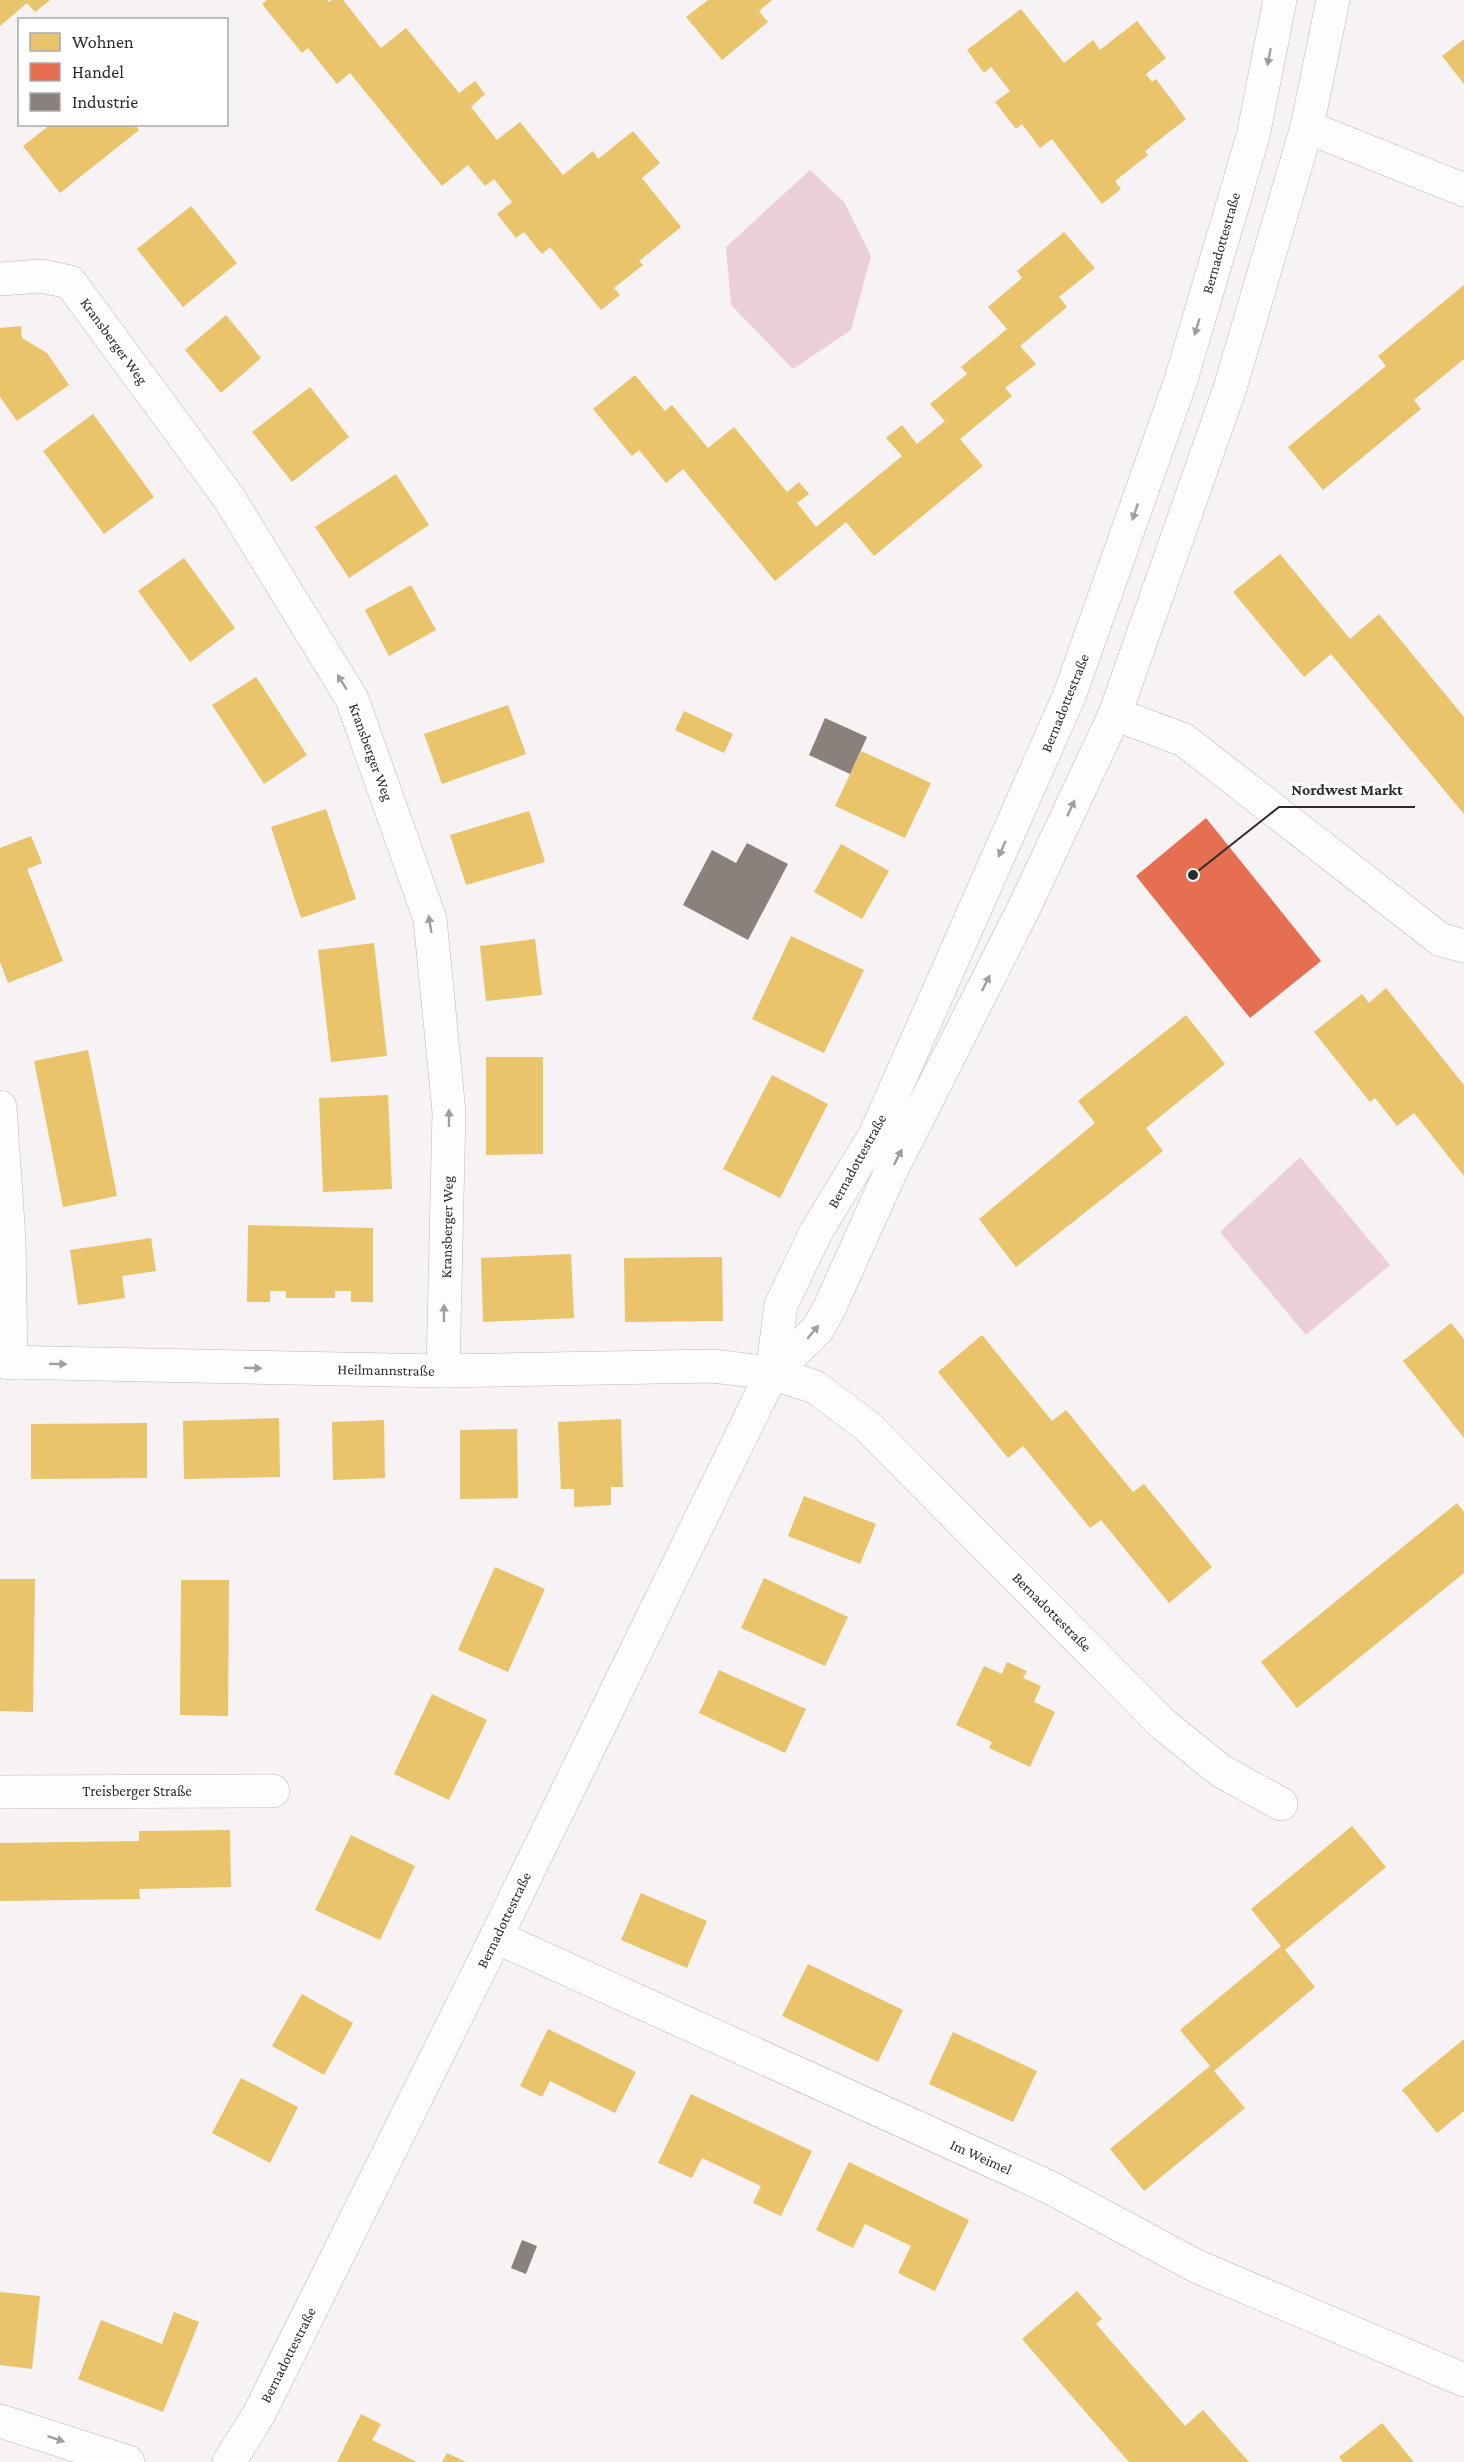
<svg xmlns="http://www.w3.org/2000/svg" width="1464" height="2462" font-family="'Crimson Pro',serif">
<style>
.green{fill:#ebcfd7}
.homes{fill:#e9c46a}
.shops{fill:#e76f51}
.industry{fill:#8a817c}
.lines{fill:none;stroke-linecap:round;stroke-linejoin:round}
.minor-casing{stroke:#bcb8b9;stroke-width:34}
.minor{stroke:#fefdfd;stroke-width:33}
.oneway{fill:#a09e9e}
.labels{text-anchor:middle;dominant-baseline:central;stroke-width:6;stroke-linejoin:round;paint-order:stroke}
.street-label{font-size:15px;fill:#2e2a2b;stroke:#fff}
.leader{fill:none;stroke:#2e2a2b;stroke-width:2}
.callout-dot{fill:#2e2a2b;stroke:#fff;stroke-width:2}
.callout-label{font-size:16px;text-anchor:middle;font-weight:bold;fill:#2e2a2b;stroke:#fff;stroke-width:6;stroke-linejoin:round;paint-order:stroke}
</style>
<rect width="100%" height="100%" fill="#f7f2f3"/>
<g class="green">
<path d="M810 170 844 202 871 256 851 330 793 369 731 305 726 247Z"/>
<path d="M1300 1157 1390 1265 1306 1335 1220 1232Z"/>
</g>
<g class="homes">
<path d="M0 0H50L35 12 27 3 0 26Z"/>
<path d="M267 0H327L329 2 332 0H343L381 48 406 28 459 93 475 81 485 94 471 107 497 140 520 122 563 175 593 151 598 159 633 131 660 163 642 178 681 227 639 261 643 265 614 288 620 295 601 310 550 247 542 254 524 232 516 238 497 214 512 202 494 179 485 186 468 165 442 186 350 73 337 84 308 48 302 53 262 4Z"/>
<path d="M708 0H772L759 11 768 22 722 60 686 17Z"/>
<path d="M1021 9 1064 63 1093 40 1100 50 1137 21 1166 58 1146 74 1152 82 1156 79 1186 119 1145 151 1148 155 1115 181 1121 189 1102 204 1052 139 1040 148 1022 124 1016 129 995 102 1010 91 991 67 984 73 967 50Z"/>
<path d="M1464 39V84L1442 56Z"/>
<path d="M51 124H135L139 130 60 193 23 146Z"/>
<path d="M191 206 237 263 183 307 137 249Z"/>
<path d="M1064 232 1095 268 1059 297 1067 307 1020 346 1036 364 1005 388 1012 396 960 439 983 466 874 556 846 522 775 581 683 469 666 483 639 450 632 456 593 409 635 375 665 411 672 405 708 448 734 427 787 492 799 482 809 494 797 503 816 527 902 456 886 438 902 425 917 444 945 421 930 404 967 374 961 367 1007 329 988 307 1022 278 1017 271Z"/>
<path d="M1464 285V359L1414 400 1421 409 1323 490 1288 447 1386 366 1378 356Z"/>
<path d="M226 315 261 358 221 393 185 350Z"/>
<path d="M21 326 22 338 47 353 69 385 17 421 0 397V328Z"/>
<path d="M310 387 349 437 292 482 252 432Z"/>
<path d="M93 414 154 497 104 534 43 451Z"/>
<path d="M396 474 429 525 349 578 315 527Z"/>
<path d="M1280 554 1350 639 1379 614 1464 717V814L1331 654 1304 677 1233 592Z"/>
<path d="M184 558 235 628 190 662 138 591Z"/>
<path d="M411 585 436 630 389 656 365 610Z"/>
<path d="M256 677 307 755 264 784 212 705Z"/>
<path d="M508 705 526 754 442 784 424 734Z"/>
<path d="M684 711 733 734 724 753 675 730Z"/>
<path d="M861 751 931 783 905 838 835 806Z"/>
<path d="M326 809 356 899 301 918 271 827Z"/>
<path d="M529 811 545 862 466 885 450 835Z"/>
<path d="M31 836 42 863 27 869 63 961 8 983 0 962V848Z"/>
<path d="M841 844 889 871 862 919 814 892Z"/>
<path d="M791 936 864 970 824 1053 752 1019Z"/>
<path d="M535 939 542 995 486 1001 480 946Z"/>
<path d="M374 943 387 1056 331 1062 318 950Z"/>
<path d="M1386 988 1464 1085V1176L1414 1113 1397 1126 1375 1098 1370 1102 1314 1032 1362 994 1369 1003Z"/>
<path d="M1186 1015 1225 1064 1146 1128 1163 1151 1016 1267 979 1219 1095 1123 1078 1101Z"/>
<path d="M88 1050 117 1196 63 1207 34 1061Z"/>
<path d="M486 1057H543V1154L486 1155Z"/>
<path d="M772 1075 828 1104 780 1198 723 1169Z"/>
<path d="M388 1095 392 1189 323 1192 319 1098Z"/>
<path d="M248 1225 373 1228V1302H351V1291H335V1298H286V1291H270V1302H247Z"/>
<path d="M151 1238 156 1271 122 1276 125 1298 78 1305 70 1250Z"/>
<path d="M571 1254 574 1318 483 1322 481 1258Z"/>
<path d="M722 1257 723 1321 625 1322 624 1258Z"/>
<path d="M1451 1323 1464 1339V1438L1403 1361Z"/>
<path d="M982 1335 1052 1421 1066 1410 1133 1492 1144 1484 1212 1567 1169 1603 1101 1520 1090 1528 1023 1446 1008 1458 938 1372Z"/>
<path d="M279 1418 280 1477 184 1479 183 1421Z"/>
<path d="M621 1419 623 1487H611V1505L574 1507V1489H561L558 1422Z"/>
<path d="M384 1420 385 1478 333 1480 332 1422Z"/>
<path d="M147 1423V1478L31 1479V1424Z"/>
<path d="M517 1429 518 1498 460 1499V1430Z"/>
<path d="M804 1496 876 1524 860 1564 788 1536Z"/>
<path d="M1457 1503 1464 1512V1573L1297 1708 1261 1662Z"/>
<path d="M495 1567 545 1589 508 1672 458 1650Z"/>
<path d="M764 1578 848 1617 825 1666 741 1628Z"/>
<path d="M0 1579H35L33 1712 0 1711Z"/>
<path d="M181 1580H229L228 1716 180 1715Z"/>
<path d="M1007 1662 1027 1671 1023 1678 1041 1686 1034 1702 1055 1712 1030 1767 989 1748 992 1742 956 1725 984 1666 1002 1674Z"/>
<path d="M719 1670 806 1709 785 1753 699 1713Z"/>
<path d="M432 1694 487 1720 449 1800 394 1774Z"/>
<path d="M1352 1826 1386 1867 1285 1950 1315 1987 1214 2071 1245 2108 1144 2191 1110 2149 1210 2066 1180 2030 1281 1946 1251 1909Z"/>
<path d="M230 1830 231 1887 139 1889 140 1899 0 1901V1843L139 1841V1831Z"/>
<path d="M351 1835 415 1866 380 1940 315 1910Z"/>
<path d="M641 1893 707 1921 687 1968 621 1940Z"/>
<path d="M808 1964 903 2010 878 2062 782 2016Z"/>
<path d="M302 1994 353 2023 324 2075 272 2046Z"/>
<path d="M548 2029 636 2072 615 2113 550 2081 542 2097 520 2086Z"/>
<path d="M953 2032 1037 2071 1013 2122 929 2084Z"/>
<path d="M1464 2039V2111L1437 2133 1402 2090Z"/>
<path d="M241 2078 298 2107 270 2163 212 2133Z"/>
<path d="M691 2094 812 2151 781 2216 753 2203 761 2186 702 2158 692 2178 658 2163Z"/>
<path d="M849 2162 969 2220 935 2291 898 2273 911 2246 865 2224 853 2248 816 2230Z"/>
<path d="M1077 2291 1102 2319 1096 2324 1185 2426 1203 2410 1249 2462H1129L1022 2339Z"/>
<path d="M0 2292 40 2296 32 2369 0 2365Z"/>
<path d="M174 2312 199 2322 163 2412 78 2379 101 2320 162 2344Z"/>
<path d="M361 2414 381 2424 372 2440 417 2462H337Z"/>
<path d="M1382 2423 1414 2462H1343L1339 2457Z"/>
<path d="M447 2453 466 2462H442Z"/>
</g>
<path class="shops" d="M1206 818 1321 961 1250 1018 1136 876Z"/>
<g class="industry">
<path d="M825 718 867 737 850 774 809 755Z"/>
<path d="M747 843 788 864 748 940 683 905 712 850 736 863Z"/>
<path d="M522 2240 537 2246 526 2274 511 2268Z"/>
</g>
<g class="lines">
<defs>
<g id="minor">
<path d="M1307 127 1464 190"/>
<path d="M0 279 41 276 70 282 229 498 352 699 430 919 449 1112 443 1371"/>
<path d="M1115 714 1184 740 1441 940 1464 946"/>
<path d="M0 1107 9 1239 11 1363"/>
<path d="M0 1362 443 1371 713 1366 772 1373 815 1387 867 1426 1164 1725 1221 1771 1281 1804"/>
<path d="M772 1373 817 1330 829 1309 891 1171 1024 908 1115 714 1230 388 1307 127 1333 0"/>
<path d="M0 1792 273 1791"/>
<path d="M496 1937 1049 2187 1196 2266 1464 2380"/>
<path d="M0 2421 128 2462"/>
<path d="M229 2462 259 2414 496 1937 772 1373 781 1305 816 1232 875 1135 1070 694 1180 383 1253 136 1280 0"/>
</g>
</defs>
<use href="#minor" class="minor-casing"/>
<use href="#minor" class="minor"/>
</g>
<defs><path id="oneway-solid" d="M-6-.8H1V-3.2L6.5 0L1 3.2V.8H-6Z" transform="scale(1.5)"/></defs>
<g class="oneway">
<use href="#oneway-solid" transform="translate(1269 57) rotate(101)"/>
<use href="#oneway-solid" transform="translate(1197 327) rotate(106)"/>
<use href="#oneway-solid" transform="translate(1135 512) rotate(109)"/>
<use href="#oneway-solid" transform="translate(342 682) rotate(-121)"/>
<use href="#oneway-solid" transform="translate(1071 808) rotate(-65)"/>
<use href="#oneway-solid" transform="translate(1002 849) rotate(114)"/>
<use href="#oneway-solid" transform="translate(430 924) rotate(-99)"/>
<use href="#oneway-solid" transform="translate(986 983) rotate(-63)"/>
<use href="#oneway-solid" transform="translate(449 1118) rotate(-90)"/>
<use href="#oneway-solid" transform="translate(898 1157) rotate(-63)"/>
<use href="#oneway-solid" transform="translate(444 1313) rotate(-89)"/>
<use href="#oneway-solid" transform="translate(813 1332) rotate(-50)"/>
<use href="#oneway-solid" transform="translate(58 1364) rotate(1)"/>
<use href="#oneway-solid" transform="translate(253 1368) rotate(1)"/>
<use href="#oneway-solid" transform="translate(56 2439) rotate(18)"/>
</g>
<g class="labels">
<g class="street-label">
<text transform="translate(1221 243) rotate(-74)">Bernadottestraße</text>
<text transform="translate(114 341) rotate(54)">Kransberger Weg</text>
<text transform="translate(1065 703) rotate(-68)">Bernadottestraße</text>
<text transform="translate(371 752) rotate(70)">Kransberger Weg</text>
<text transform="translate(857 1161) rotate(-61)">Bernadottestraße</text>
<text transform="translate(447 1227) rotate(-89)">Kransberger Weg</text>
<text transform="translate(386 1370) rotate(1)">Heilmannstraße</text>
<text transform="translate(1052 1612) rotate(45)">Bernadottestraße</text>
<text x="137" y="1791">Treisberger Straße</text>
<text transform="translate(504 1920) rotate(-64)">Bernadottestraße</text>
<text transform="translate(981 2157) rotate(24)">Im Weimel</text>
<text transform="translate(288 2355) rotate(-63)">Bernadottestraße</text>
</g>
</g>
<path class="leader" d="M1193 875L1279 807H1415"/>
<circle class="callout-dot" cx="1193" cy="875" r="6"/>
<g class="callout-label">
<text x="1347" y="795">Nordwest Markt</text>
</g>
<rect x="18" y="18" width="210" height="108" fill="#ffffff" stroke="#abaaaa" stroke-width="1.5"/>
<rect x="30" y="33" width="30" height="18" fill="#e9c46a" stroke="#abaaaa" stroke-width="1.5"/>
<text x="72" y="48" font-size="18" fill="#2e2a2b">Wohnen</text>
<rect x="30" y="63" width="30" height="18" fill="#e76f51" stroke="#abaaaa" stroke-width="1.5"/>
<text x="72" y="78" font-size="18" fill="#2e2a2b">Handel</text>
<rect x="30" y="93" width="30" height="18" fill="#8a817c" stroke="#abaaaa" stroke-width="1.5"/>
<text x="72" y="108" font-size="18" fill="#2e2a2b">Industrie</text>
</svg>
